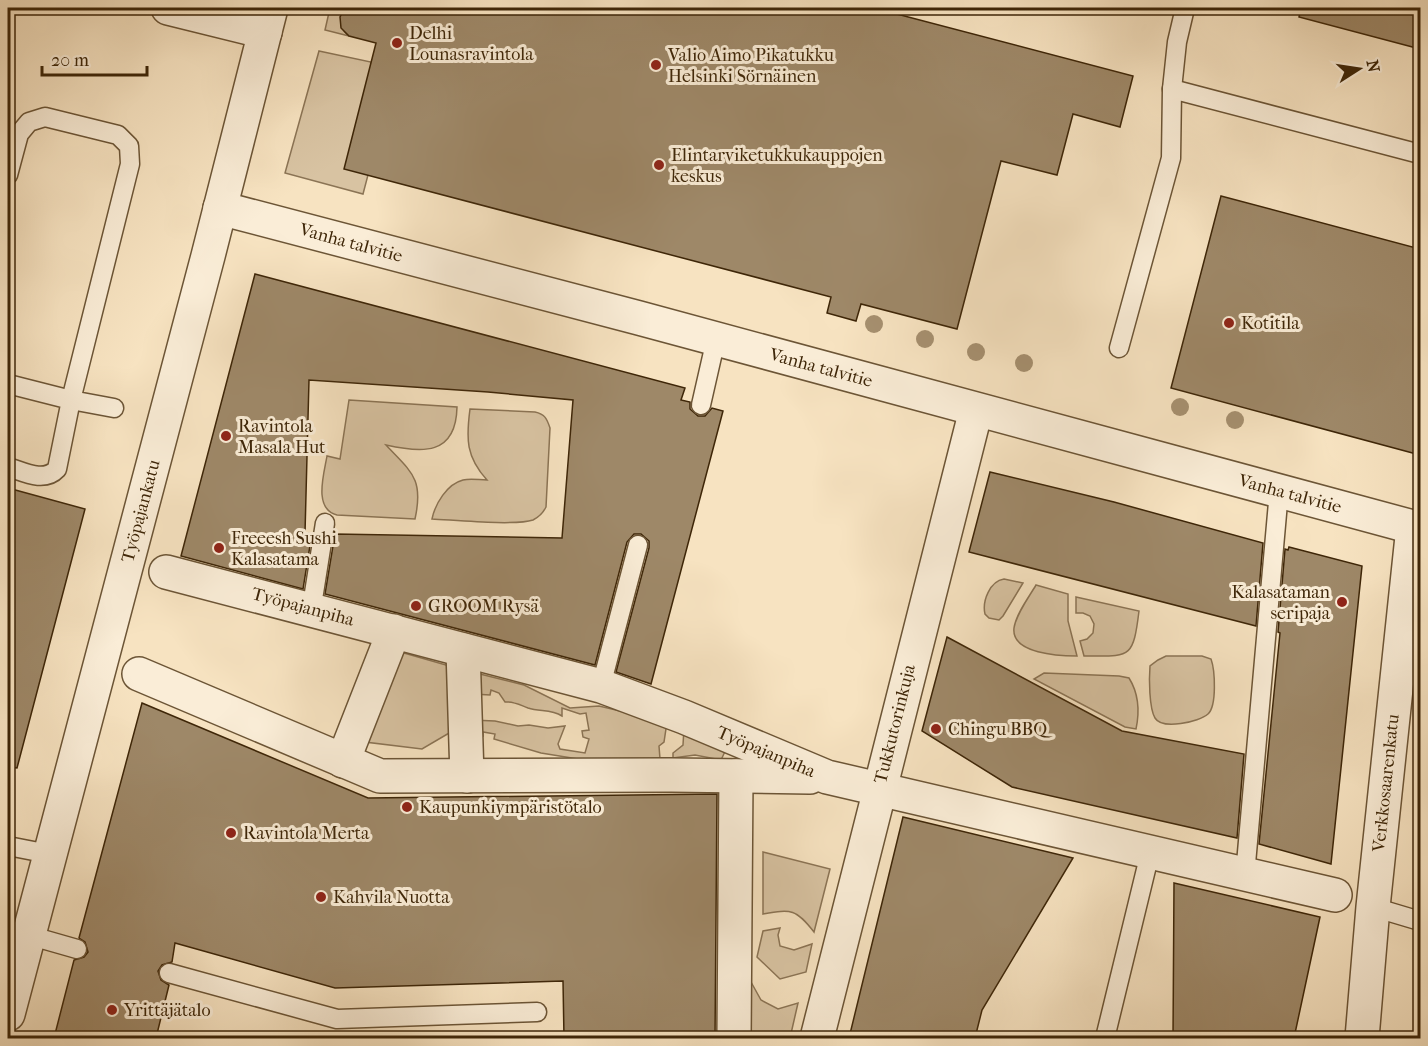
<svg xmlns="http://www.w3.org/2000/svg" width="1428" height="1046" font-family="'IM FELL French Canon',serif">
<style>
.green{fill:#d8c3a2;stroke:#8b7455;stroke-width:1.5}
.building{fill:#9e8868;stroke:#3e2608;stroke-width:1.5}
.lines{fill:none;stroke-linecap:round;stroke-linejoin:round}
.lane-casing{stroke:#6c5536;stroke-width:21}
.street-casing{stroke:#6c5536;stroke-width:36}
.lane{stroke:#faedd7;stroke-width:18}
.street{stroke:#faedd7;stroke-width:33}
.tree{fill:#a69070}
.poi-dot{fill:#8f2418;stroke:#faedd7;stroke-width:2}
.labels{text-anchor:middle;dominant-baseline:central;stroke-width:6;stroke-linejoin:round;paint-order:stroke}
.poi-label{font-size:18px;fill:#3e2608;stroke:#faedd7;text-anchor:start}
.street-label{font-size:18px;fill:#3e2608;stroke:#faedd7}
</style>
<rect width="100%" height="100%" fill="#f7e3c1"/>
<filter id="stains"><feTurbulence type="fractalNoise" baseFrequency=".00333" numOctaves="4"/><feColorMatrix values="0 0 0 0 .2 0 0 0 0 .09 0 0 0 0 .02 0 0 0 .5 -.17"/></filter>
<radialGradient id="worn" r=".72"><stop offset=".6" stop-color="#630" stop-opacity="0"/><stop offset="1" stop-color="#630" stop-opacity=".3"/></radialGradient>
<g class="green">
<path d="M330 8H349C338 16 338 27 349 36L325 30Z"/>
<path d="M319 51 371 62 368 175 363 194 285 173Z"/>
<path d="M349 400 457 407C456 456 422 453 386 445 411 472 424 478 415 519L337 515C313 509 324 474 327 456L340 459Z"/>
<path d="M470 409 535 412C545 414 547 419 550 428L546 507C543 513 539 517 533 520 515 526 454 520 432 519 435 504 447 484 463 480 471 478 479 480 487 480 466 457 466 439 470 409Z"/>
<path d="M1004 579 1023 583 1003 616 999 620 989 618 985 614C982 601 990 581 1004 579Z"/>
<path d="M1036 585 1068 594V621L1077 656C1060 656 1011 654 1014 628 1016 614 1029 597 1036 585Z"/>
<path d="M1076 597 1139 611C1133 660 1130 656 1084 656L1080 641 1087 639 1093 633 1094 624 1090 616 1083 613H1076Z"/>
<path d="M397 651 453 667 456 729 422 749 365 742Z"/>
<path d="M1166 656H1202L1211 659C1215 670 1217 706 1208 714 1199 722 1162 730 1155 718 1149 708 1149 678 1150 666L1158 660Z"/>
<path d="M472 672 524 685 570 708 599 706 667 722 664 742 659 746 660 759H578L541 753 494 739 495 734 483 732V736L471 733 472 720 495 721 518 726 529 725 548 728 565 726 558 744 560 749 585 753 589 739 583 737 582 731 589 730 586 713 580 714 562 708V716C551 709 540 712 528 708 520 705 514 701 505 702L499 693 491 690 490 695 473 694Z"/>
<path d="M1044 673 1119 676 1129 678C1139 694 1140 710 1136 729L1125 727 1034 679Z"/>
<path d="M684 728 729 743 721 760 695 755 673 758V753L683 745Z"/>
<path d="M763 852 830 869 814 932C796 909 792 909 763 914Z"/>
<path d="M780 928 778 935 780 946 794 950 812 944 806 972 780 979 757 957 763 931Z"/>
<path d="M751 982 761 1000 778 1009 798 1003 790 1038C773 1032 768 1039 751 1038Z"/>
</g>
<g class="building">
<path d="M345 8H874L1133 76 1120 127 1073 114 1057 175 1001 161 957 329 861 304 856 321 827 313 831 297 344 169 376 43 349 36 341 28 340 17Z"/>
<path d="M1301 8H1420V49L1299 17Z"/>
<path d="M1221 196 1420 249V455L1171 388Z"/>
<path d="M255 274 685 388 681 400 690 402V409L698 416H705L712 408 723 411 651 684 616 672 649 548V541L641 534H634L627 542 595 665 325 594 335 534 562 538 573 400 488 392 309 380 305 533H312L303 589 181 556Z"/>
<path d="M990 472 1114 502 1263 543 1256 626 969 552Z"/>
<path d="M8 488 85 509 17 768 8 767Z"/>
<path d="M1289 547 1362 566 1331 864 1259 844 1280 633 1278 632 1285 549 1288 550Z"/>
<path d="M947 637 1122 731 1244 754 1237 838 1012 787 922 731Z"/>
<path d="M142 703 368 798 717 794 715 1038H564L563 981 335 988 175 943 172 962 162 965 158 971 161 980 169 985 156 1038H54L74 960 84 957 88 952 85 942 79 938Z"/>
<path d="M903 817 1073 858 982 1010 975 1038H849Z"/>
<path d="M1174 883 1320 917 1294 1038H1173Z"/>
</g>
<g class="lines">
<defs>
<g id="lane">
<path d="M1172 89 1420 154"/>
<path d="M8 175 19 134 29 122 45 117 118 135 129 146 130 164 71 400 114 408"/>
<path d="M1119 348 1171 158 1172 89 1177 42 1185 8"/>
<path d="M8 384 71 400 57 469C44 483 24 472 8 467"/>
<path d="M701 405 716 339"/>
<path d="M309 609 314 593 325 523"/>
<path d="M601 686 638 545"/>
<path d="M8 846 49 854"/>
<path d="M1245 875 1279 491"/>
<path d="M1373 907 1420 921"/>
<path d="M28 935 77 949"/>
<path d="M169 973 337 1019 537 1012"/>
<path d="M1105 1038 1150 853"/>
</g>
<g id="street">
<path d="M168 8 265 32"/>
<path d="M220 208 639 318 1420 529"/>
<path d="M166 572 601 686 684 717 827 777 1335 895"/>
<path d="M463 650 467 776"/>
<path d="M139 674 380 776 671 775 810 777"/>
<path d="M343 761 394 631"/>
<path d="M8 1014 208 256 271 8"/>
<path d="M734 1038 736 776"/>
<path d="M817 1038 976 410"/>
<path d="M1362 1038 1373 907 1413 527"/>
</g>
</defs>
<use href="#lane" class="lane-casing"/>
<use href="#street" class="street-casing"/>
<use href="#lane" class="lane"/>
<use href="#street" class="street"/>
</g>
<g class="tree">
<circle cx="874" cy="324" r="9"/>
<circle cx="925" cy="339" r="9"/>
<circle cx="976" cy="352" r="9"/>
<circle cx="1024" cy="363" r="9"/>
<circle cx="1180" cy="407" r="9"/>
<circle cx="1235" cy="420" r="9"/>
</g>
<g class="poi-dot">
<circle cx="397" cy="43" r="6"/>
<circle cx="656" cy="65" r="6"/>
<circle cx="659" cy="165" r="6"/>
<circle cx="1229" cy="323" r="6"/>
<circle cx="226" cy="436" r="6"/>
<circle cx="219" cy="548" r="6"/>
<circle cx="1342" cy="602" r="6"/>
<circle cx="416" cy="606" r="6"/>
<circle cx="936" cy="729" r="6"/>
<circle cx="407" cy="807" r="6"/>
<circle cx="231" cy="833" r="6"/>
<circle cx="321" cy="897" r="6"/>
<circle cx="112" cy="1010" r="6"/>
</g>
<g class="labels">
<g class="poi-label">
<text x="409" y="33">Delhi<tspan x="409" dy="21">Lounasravintola</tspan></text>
<text x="668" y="55">Valio Aimo Pikatukku<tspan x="668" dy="21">Helsinki Sörnäinen</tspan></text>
<text x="671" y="155">Elintarviketukkukauppojen<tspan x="671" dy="21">keskus</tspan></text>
<text x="1241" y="323">Kotitila</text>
<text x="238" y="426">Ravintola<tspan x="238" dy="21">Masala Hut</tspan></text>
<text x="231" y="538">Freeesh Sushi<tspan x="231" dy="21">Kalasatama</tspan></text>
<text x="1330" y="592" text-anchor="end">Kalasataman<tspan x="1330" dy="21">seripaja</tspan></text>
<text x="428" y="606">GROOM Rysä</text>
<text x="948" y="729">Chingu BBQ</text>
<text x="419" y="807">Kaupunkiympäristötalo</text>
<text x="243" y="833">Ravintola Merta</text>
<text x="333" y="897">Kahvila Nuotta</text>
<text x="124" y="1010">Yrittäjätalo</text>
</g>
<g class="street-label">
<text transform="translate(351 243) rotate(15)">Vanha talvitie</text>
<text transform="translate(821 368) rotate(15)">Vanha talvitie</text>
<text transform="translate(1290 494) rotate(15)">Vanha talvitie</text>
<text transform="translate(141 511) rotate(-75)">Työpajankatu</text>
<text transform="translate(303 607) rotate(15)">Työpajanpiha</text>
<text transform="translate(895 724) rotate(-76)">Tukkutorinkuja</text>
<text transform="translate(766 752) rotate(23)">Työpajanpiha</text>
<text transform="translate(1386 783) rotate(-84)">Verkkosaarenkatu</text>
</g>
</g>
<rect width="1428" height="1046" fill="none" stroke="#f7e3c1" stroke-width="30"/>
<rect x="9" y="9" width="1410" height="1028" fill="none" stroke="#3e2608" stroke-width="3"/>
<rect x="15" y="15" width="1398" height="1016" fill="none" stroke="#3e2608" stroke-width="1.5"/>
<g transform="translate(1359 69) rotate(78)" stroke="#faedd7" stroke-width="4.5" paint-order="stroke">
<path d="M0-4.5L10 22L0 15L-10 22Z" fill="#3e2608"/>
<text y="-9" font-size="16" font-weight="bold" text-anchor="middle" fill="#3e2608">N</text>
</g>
<path d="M42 66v9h105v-9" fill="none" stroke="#3e2608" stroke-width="3"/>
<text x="51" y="66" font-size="18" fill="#3e2608" stroke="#faedd7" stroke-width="4.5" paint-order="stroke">20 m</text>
<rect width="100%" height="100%" filter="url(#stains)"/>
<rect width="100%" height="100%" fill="url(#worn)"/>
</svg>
